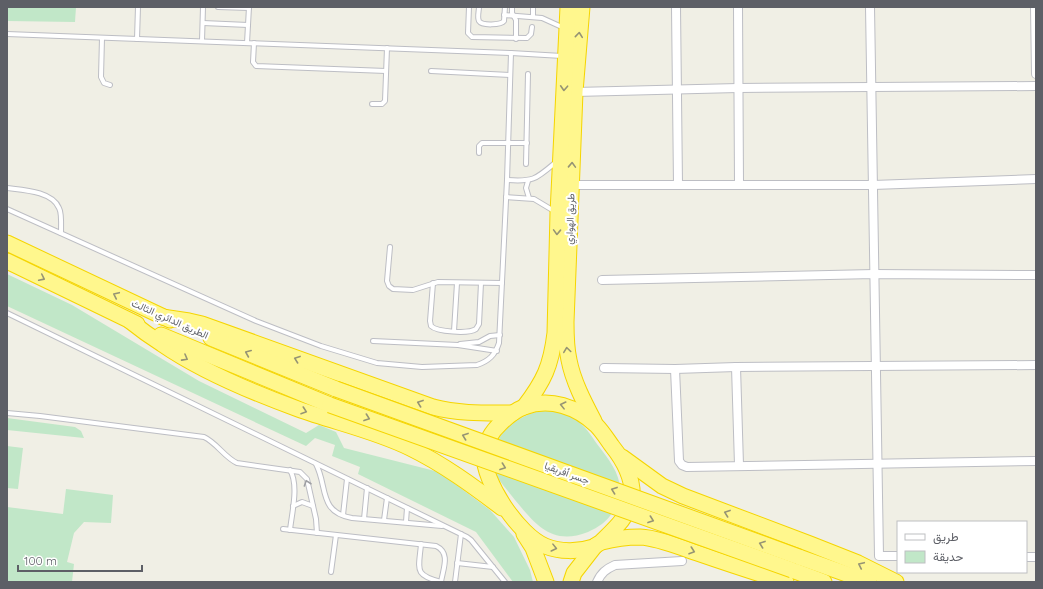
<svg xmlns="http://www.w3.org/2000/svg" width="1043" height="589" font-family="Quicksand,Vazirmatn,sans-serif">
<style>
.green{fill:#c1e7c8}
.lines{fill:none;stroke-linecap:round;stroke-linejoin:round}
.lane-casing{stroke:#bdbec4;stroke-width:6}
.street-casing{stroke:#bdbec4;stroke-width:10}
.highway-casing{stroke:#f5d500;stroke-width:17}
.lane{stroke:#fff;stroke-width:4}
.street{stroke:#fff;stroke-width:8}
.highway{stroke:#fff78d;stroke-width:15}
.highway-bridge-casing{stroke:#f5d500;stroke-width:17;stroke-linecap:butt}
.highway-bridge{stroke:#fff78d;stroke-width:15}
.oneway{stroke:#969474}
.oneway2{stroke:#9e9fa3}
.labels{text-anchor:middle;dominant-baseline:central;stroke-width:4;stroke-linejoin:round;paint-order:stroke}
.street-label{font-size:10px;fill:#5d5f66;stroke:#fff}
</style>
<rect width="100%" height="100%" fill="#f0efe5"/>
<g class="green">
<path d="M7 7H76L75 22 7 21Z"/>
<path d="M7 274 72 305 199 381 306 433 319 425 336 432 344 448 439 472 490 510 514 537 530 570 533 582H513L476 532 358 474 360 467 332 456 335 445 315 438 306 446 7 306Z"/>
<path d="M544 409C556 411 565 413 575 419 585 426 591 435 597 444 613 465 630 485 613 512 606 522 599 527 588 532 552 546 536 525 515 500 510 493 503 486 498 478 494 472 494 465 494 458 496 428 518 417 544 409Z"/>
<path d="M7 418 75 427 81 431 84 438 7 430Z"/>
<path d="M7 446 23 448 18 489 7 488Z"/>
<path d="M66 489 113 495 111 523 84 522 74 533 67 562 74 564 72 582H7V507L63 514Z"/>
</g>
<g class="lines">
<defs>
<g id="lane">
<path d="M218 7 249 8"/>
<path d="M469 7 468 33 472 37 527 38 531 34 532 27"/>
<path d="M479 7C479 11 477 17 479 21 482 26 501 25 504 21L505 7"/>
<path d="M512 7V13L516 20V39"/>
<path d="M533 7V17"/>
<path d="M504 15 542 18 564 28"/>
<path d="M203 23 248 25"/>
<path d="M7 34 511 53 562 56"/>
<path d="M102 38 101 77 104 83 110 85"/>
<path d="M137 39 138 7"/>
<path d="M202 41 203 7"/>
<path d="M247 43 249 7"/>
<path d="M254 43 253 62 256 66 386 71"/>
<path d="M431 71 510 75"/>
<path d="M372 104H382L385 101 387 48"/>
<path d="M479 153V146L482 143H527"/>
<path d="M526 164 528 74"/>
<path d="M507 180C534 182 536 179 556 162"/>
<path d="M528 181 526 188 529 198"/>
<path d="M7 188C22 190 52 191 59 208 62 213 61 227 61 233"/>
<path d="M506 197 534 199 554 211"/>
<path d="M7 209 256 321 321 346 377 363 422 367 477 365C489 361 495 355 499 343L507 180 511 53"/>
<path d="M390 247 387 281 389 286 393 289 413 290 438 282 502 283"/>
<path d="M433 283 430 321 431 326C437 332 469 334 476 329L479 324 481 283"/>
<path d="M7 313 467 537 471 540 505 582"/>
<path d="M454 331 457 283"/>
<path d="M373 341 458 345 497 351"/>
<path d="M460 344 479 342 490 336 500 335"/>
<path d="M7 413 40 416 204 437C217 443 224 457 237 463L300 472 307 479 316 519 317 533"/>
<path d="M316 464C328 487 318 512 352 518L442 526"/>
<path d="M290 470C299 485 292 512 290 530"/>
<path d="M293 506 302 502 313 506"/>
<path d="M343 515 347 479"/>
<path d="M364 519 367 488"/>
<path d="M384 520 387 498"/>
<path d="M406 522 407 508"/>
<path d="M283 529 436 546C451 553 443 569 441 582"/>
<path d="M421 544C419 569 413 575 441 582"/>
<path d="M457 563 493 567"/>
<path d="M331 572 336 535"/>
<path d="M455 582 461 534"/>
</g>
<g id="street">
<path d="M676 7 678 185"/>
<path d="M738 7 739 184"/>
<path d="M870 7 879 556H898"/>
<path d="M1035 7 1036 74"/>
<path d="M575 92 738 88 1036 86"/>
<path d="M571 185H873L1036 179"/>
<path d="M602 280 874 274 1036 275"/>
<path d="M736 367 739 465"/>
<path d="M604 368 675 369 736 367 1036 365"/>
<path d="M675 369 679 461 682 465 687 467 1036 461"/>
<path d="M1026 557H1036"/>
<path d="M597 582C601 573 606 569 615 565L682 561"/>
</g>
<g id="highway">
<path d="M582 7 575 92 566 322C566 335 566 347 569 360 573 381 584 402 594 421"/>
<path d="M7 243 170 320"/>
<path d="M7 261 137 324"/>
<path d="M162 317 189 321 202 324 433 407C459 414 486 413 513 413"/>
<path d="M130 321C140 329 151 337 162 344 201 371 254 393 298 409 334 422 376 431 410 448 443 464 473 486 502 508"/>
<path d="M161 335 330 405"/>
<path d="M211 338 336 389"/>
<path d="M524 407C544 381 551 366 555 333L558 213 568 7"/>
<path d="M622 457 662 486 683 496 810 544 858 563 896 582"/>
<path d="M524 534 533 548 546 582"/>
<path d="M600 543C612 531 629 517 632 499 634 479 624 461 612 446 607 439 602 431 596 425 577 407 550 397 524 407 516 410 507 417 500 424 493 430 484 444 484 454 483 482 519 535 545 546 560 552 578 552 593 547 596 546 598 543 602 542 613 539 628 537 640 537 659 538 679 547 697 553 726 563 756 573 786 582"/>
<path d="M799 557 869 582"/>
<path d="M792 570 824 582"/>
<path d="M571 582 574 573 595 546"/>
</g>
</defs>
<use href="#lane" class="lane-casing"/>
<use href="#street" class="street-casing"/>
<use href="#highway" class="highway-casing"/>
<use href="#lane" class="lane"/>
<use href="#street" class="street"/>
<use href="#highway" class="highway"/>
<defs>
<g id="highway-bridge">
<path d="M336 389 799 557"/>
<path d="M330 405 792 570"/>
</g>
</defs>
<use href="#highway-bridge" class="highway-bridge-casing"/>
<use href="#highway-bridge" class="highway-bridge"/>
</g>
<defs><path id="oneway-chevron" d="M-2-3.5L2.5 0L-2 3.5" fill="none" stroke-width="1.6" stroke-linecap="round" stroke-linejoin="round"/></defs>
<g class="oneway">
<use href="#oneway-chevron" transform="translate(579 35) rotate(-84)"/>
<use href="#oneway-chevron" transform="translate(564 88) rotate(93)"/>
<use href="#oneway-chevron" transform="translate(572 165) rotate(-88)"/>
<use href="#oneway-chevron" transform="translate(557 232) rotate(92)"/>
<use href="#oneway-chevron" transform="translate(42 278) rotate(26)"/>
<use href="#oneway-chevron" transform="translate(116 295) rotate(-155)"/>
<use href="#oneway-chevron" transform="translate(567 350) rotate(-98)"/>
<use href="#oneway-chevron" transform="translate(248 353) rotate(-157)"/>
<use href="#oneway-chevron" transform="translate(185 358) rotate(29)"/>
<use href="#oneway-chevron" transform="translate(297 359) rotate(-160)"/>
<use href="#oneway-chevron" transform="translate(420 403) rotate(-160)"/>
<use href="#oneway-chevron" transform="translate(563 405) rotate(-166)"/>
<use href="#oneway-chevron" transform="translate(304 411) rotate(19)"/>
<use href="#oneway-chevron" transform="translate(367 418) rotate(20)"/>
<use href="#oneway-chevron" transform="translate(465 436) rotate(-160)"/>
<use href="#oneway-chevron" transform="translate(503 467) rotate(20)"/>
<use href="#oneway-chevron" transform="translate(614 490) rotate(-160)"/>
<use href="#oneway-chevron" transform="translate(727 513) rotate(-160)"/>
<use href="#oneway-chevron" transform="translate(651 520) rotate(20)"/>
<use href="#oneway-chevron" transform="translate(762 544) rotate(-160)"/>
<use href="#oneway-chevron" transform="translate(554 548) rotate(14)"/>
<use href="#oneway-chevron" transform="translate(692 551) rotate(19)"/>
<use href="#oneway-chevron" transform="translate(861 565) rotate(-155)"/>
</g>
<use class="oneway2" href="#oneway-chevron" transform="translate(307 483) rotate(-109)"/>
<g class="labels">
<g class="street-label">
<text transform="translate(570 219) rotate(-88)">طريق الهواري</text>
<text transform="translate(170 319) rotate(24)">الطريق الدائري الثالث</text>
<text transform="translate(567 473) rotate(20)">جسر أفريقيا</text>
</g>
</g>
<rect width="1043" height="589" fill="none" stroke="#5d5f66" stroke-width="16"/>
<rect x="897" y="521" width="130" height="52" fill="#ffffff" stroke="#bebfc2"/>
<rect x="905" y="534" width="20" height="6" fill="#ffffff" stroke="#bebfc2"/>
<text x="933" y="541" font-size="12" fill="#5d5f66">طريق</text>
<rect x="905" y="551" width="20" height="12" fill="#c1e7c8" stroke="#bebfc2"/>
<text x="933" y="561" font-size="12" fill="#5d5f66">حديقة</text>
<path d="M18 565v6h124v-6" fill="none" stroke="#5d5f66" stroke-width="2"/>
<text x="24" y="565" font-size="12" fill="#5d5f66" stroke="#ffffff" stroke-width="3" paint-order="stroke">100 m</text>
</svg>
